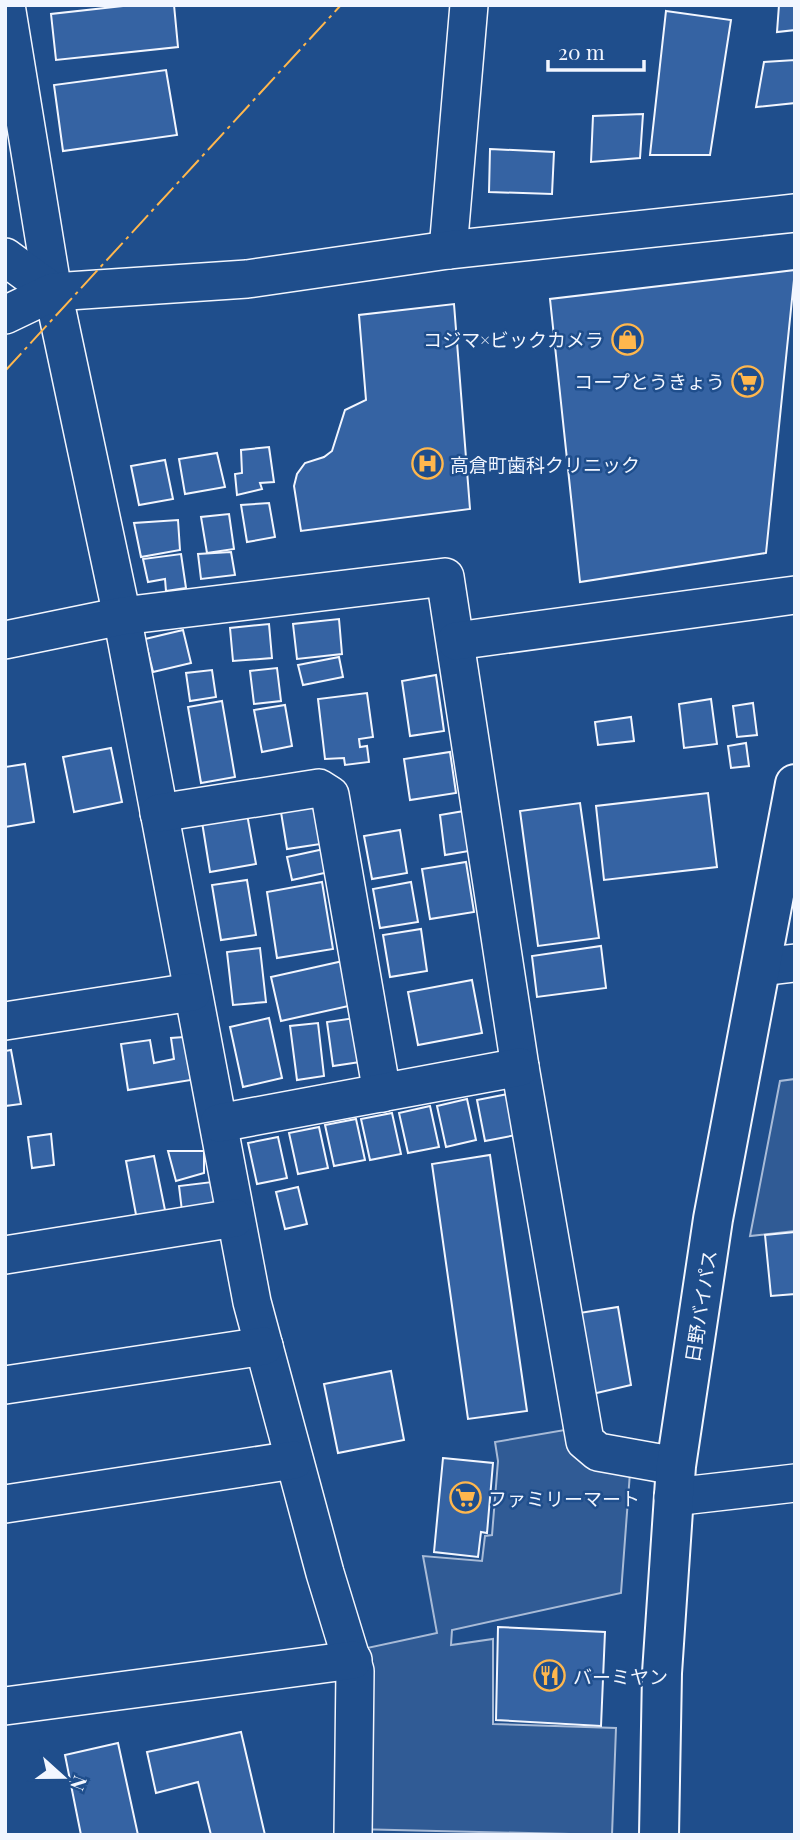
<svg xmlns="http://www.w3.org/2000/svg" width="800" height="1840" font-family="'Playfair Display','Noto Sans JP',serif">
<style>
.parking{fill:#305b95;stroke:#a8bbd7;stroke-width:2}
.building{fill:#3563a3;stroke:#f2f6ff;stroke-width:2}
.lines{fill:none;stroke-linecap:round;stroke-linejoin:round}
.minor-casing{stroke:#f2f6ff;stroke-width:40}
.highway-casing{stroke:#f2f6ff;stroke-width:42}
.minor{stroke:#1f4e8c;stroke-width:37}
.highway{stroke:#1f4e8c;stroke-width:38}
.power{stroke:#ffb74d;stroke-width:2;stroke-dasharray:24 5 3.5 5;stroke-linecap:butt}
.labels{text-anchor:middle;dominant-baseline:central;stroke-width:5;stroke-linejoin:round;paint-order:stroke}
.poi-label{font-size:19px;fill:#f2f6ff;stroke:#1f4e8c;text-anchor:start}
.street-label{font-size:19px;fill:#f2f6ff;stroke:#1f4e8c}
</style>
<rect width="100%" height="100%" fill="#1f4e8c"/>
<g class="parking">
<path d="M795 1079V1231L750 1236 780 1081Z"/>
<path d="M582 1427 631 1459 621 1593 452 1630 451 1645 493 1639V1724L616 1728 612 1835 353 1829 367 1648 437 1633 423 1556 482 1561 485 1536 492 1535 498 1461 495 1442Z"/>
</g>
<g class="building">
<path d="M132 5H174L178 47 56 60 51 14Z"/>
<path d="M779 5H795V30L777 32Z"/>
<path d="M666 11 731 20 710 155H650Z"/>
<path d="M795 60V103L756 107 764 62Z"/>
<path d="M166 70 177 135 63 151 54 85Z"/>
<path d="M643 114 640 158 591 162 593 116Z"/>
<path d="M490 149 554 152 552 194 489 192Z"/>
<path d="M795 270 766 553 580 582 550 299Z"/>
<path d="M454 304 470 509 301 531 294 486 297 474 305 463 324 457 332 451 345 410 366 400 359 315Z"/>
<path d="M269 447 274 482 260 483 262 489 237 495 235 474 242 473 241 450Z"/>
<path d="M217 453 225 487 185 494 179 459Z"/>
<path d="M165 460 173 499 139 505 131 466Z"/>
<path d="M269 503 275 537 247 542 241 505Z"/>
<path d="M229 514 234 549 207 553 201 517Z"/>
<path d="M178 520 180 550 141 557 134 523Z"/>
<path d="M231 552 235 575 201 579 198 554Z"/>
<path d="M181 554 186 588 166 591 165 579 148 582 143 559Z"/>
<path d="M339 619 342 654 297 659 293 624Z"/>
<path d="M269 624 272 658 233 661 230 628Z"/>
<path d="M183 630 191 663 153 672 145 639Z"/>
<path d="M339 657 343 677 303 685 298 665Z"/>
<path d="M277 668 281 701 254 704 250 671Z"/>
<path d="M212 670 216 697 190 701 186 673Z"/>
<path d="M436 675 444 731 410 736 402 681Z"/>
<path d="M367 693 373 737 359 739 360 747 367 746 369 762 345 765 344 758 325 759 318 699Z"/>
<path d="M711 699 717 744 684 748 679 704Z"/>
<path d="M222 701 235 777 201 783 188 707Z"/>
<path d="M753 703 757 735 737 737 733 706Z"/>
<path d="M285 705 292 746 262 752 254 710Z"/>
<path d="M631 717 634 741 598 745 595 722Z"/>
<path d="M746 743 749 766 731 768 728 746Z"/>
<path d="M111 748 122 802 74 812 63 757Z"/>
<path d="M450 752 456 793 410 800 404 759Z"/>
<path d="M25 764 34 822 5 827V767Z"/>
<path d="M708 793 717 867 604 880 596 806Z"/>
<path d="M327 799 334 842 287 849 280 806Z"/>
<path d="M580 803 599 938 538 946 520 811Z"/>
<path d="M464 811 469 851 445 855 440 815Z"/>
<path d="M247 814 256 864 210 872 202 822Z"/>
<path d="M400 830 407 873 372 879 364 836Z"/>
<path d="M324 849 329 872 292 880 287 857Z"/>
<path d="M466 862 474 912 430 919 422 869Z"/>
<path d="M247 880 256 935 221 940 212 885Z"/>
<path d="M322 882 333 949 277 958 267 892Z"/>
<path d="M411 882 418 922 380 928 373 889Z"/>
<path d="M421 929 427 971 390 977 383 935Z"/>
<path d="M601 946 606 988 537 997 532 956Z"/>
<path d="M260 948 266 1002 233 1005 227 952Z"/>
<path d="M343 961 353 1005 281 1021 271 977Z"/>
<path d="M472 980 482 1033 418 1045 408 992Z"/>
<path d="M362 1017 367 1061 333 1066 327 1022Z"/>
<path d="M269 1018 282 1078 243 1087 230 1027Z"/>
<path d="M318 1023 324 1076 297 1080 290 1026Z"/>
<path d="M184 1037 191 1080 128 1090 121 1044 150 1040 154 1063 174 1059 171 1038Z"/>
<path d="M11 1050 21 1104 5 1106V1051Z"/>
<path d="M508 1094 516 1135 485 1141 477 1100Z"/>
<path d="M467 1099 476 1140 446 1147 437 1106Z"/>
<path d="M430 1106 439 1147 408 1153 399 1113Z"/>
<path d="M392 1113 401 1154 370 1160 361 1119Z"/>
<path d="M356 1119 365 1160 334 1166 325 1125Z"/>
<path d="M319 1127 328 1168 298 1174 289 1133Z"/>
<path d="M51 1134 54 1165 32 1168 28 1137Z"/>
<path d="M278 1137 287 1178 257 1184 248 1143Z"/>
<path d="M168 1151H204V1173L176 1181Z"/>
<path d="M490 1155 527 1411 468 1419 432 1164Z"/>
<path d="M154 1156 166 1215 137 1220 126 1161Z"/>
<path d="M212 1182 215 1207 182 1211 179 1186Z"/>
<path d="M298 1187 307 1224 285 1229 276 1192Z"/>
<path d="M795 1232V1294L771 1296 765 1235Z"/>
<path d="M618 1307 631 1385 588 1395 573 1314Z"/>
<path d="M391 1371 404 1440 338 1453 324 1384Z"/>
<path d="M443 1458 493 1463 487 1533 481 1532 478 1557 434 1552Z"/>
<path d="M498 1627 605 1632 601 1726 496 1720Z"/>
<path d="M241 1732 265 1835H211L198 1782 156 1793 147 1752Z"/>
<path d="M118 1743 138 1835H81L65 1755Z"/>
</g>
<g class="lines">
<defs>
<g id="minor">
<path d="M6 5 53 292 122 616 252 1302 325 1573 355 1671 353 1835"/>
<path d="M448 250 469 5"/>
<path d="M5 257 53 292"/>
<path d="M5 315 53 292 247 279 448 250 795 213"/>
<path d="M5 640 122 616 445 577 520 1067 585 1441 598 1452 676 1466"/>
<path d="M456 641 795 595"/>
<path d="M159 813 319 788 330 795 382 1093"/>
<path d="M761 967 795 963"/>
<path d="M5 1021 192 992"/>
<path d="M219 1123 520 1067"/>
<path d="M5 1255 235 1218"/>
<path d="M5 1385 264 1346"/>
<path d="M673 1497 795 1483"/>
<path d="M5 1504 294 1460"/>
<path d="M5 1706 353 1660"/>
</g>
<path id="highway" d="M659 1835 662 1673 676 1466 713 1219 795 784"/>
</defs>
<use href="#minor" class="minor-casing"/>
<use href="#highway" class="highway-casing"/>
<use href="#minor" class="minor"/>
<use href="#highway" class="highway"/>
<path class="power" d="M5 371 341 5"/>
</g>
<defs>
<symbol id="shop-ring" viewBox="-11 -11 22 22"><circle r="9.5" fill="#1f4e8c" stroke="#ffb74d" stroke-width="1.5"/><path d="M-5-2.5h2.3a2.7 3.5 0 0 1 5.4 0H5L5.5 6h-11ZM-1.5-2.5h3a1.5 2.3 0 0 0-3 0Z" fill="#ffb74d"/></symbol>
<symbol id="supermarket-ring" viewBox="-11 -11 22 22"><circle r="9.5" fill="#1f4e8c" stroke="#ffb74d" stroke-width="1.5"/><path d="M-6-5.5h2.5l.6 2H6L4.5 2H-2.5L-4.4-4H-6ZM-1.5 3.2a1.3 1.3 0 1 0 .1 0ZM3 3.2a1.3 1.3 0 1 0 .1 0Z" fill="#ffb74d"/></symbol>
<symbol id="hospital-ring" viewBox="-11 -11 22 22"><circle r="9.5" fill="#1f4e8c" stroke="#ffb74d" stroke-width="1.5"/><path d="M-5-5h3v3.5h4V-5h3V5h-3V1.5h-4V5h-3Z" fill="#ffb74d"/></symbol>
<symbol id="restaurant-ring" viewBox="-11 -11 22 22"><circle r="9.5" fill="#1f4e8c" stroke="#ffb74d" stroke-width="1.5"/><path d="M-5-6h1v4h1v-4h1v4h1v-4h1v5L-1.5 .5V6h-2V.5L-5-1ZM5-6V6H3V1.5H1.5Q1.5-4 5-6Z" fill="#ffb74d"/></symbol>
</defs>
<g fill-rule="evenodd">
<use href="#shop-ring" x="610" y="322" width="35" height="35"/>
<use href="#supermarket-ring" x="730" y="364" width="35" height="35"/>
<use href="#hospital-ring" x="410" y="446" width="35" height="35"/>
<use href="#supermarket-ring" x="448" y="1480" width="35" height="35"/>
<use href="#restaurant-ring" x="532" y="1658" width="35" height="35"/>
</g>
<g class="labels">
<g class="poi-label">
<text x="604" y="339" text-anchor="end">コジマ×ビックカメラ</text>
<text x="725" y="381" text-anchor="end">コープとうきょう</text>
<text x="450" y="464">高倉町歯科クリニック</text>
<text x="488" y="1498">ファミリーマート</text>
<text x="573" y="1676">バーミヤン</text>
</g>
<g class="street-label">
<text transform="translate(700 1306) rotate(-81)">日野バイパス</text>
</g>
</g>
<rect width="800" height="1840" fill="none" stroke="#f2f6ff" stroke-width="14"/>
<g transform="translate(63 1777) rotate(111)" stroke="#1f4e8c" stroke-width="5" paint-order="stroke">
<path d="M0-5L12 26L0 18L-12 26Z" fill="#f2f6ff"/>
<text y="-10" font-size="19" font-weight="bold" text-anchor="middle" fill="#f2f6ff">N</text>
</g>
<path d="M548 60v10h96v-10" fill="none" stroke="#f2f6ff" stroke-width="3.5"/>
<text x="558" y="60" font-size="21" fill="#f2f6ff" stroke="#1f4e8c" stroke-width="5" paint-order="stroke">20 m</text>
</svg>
